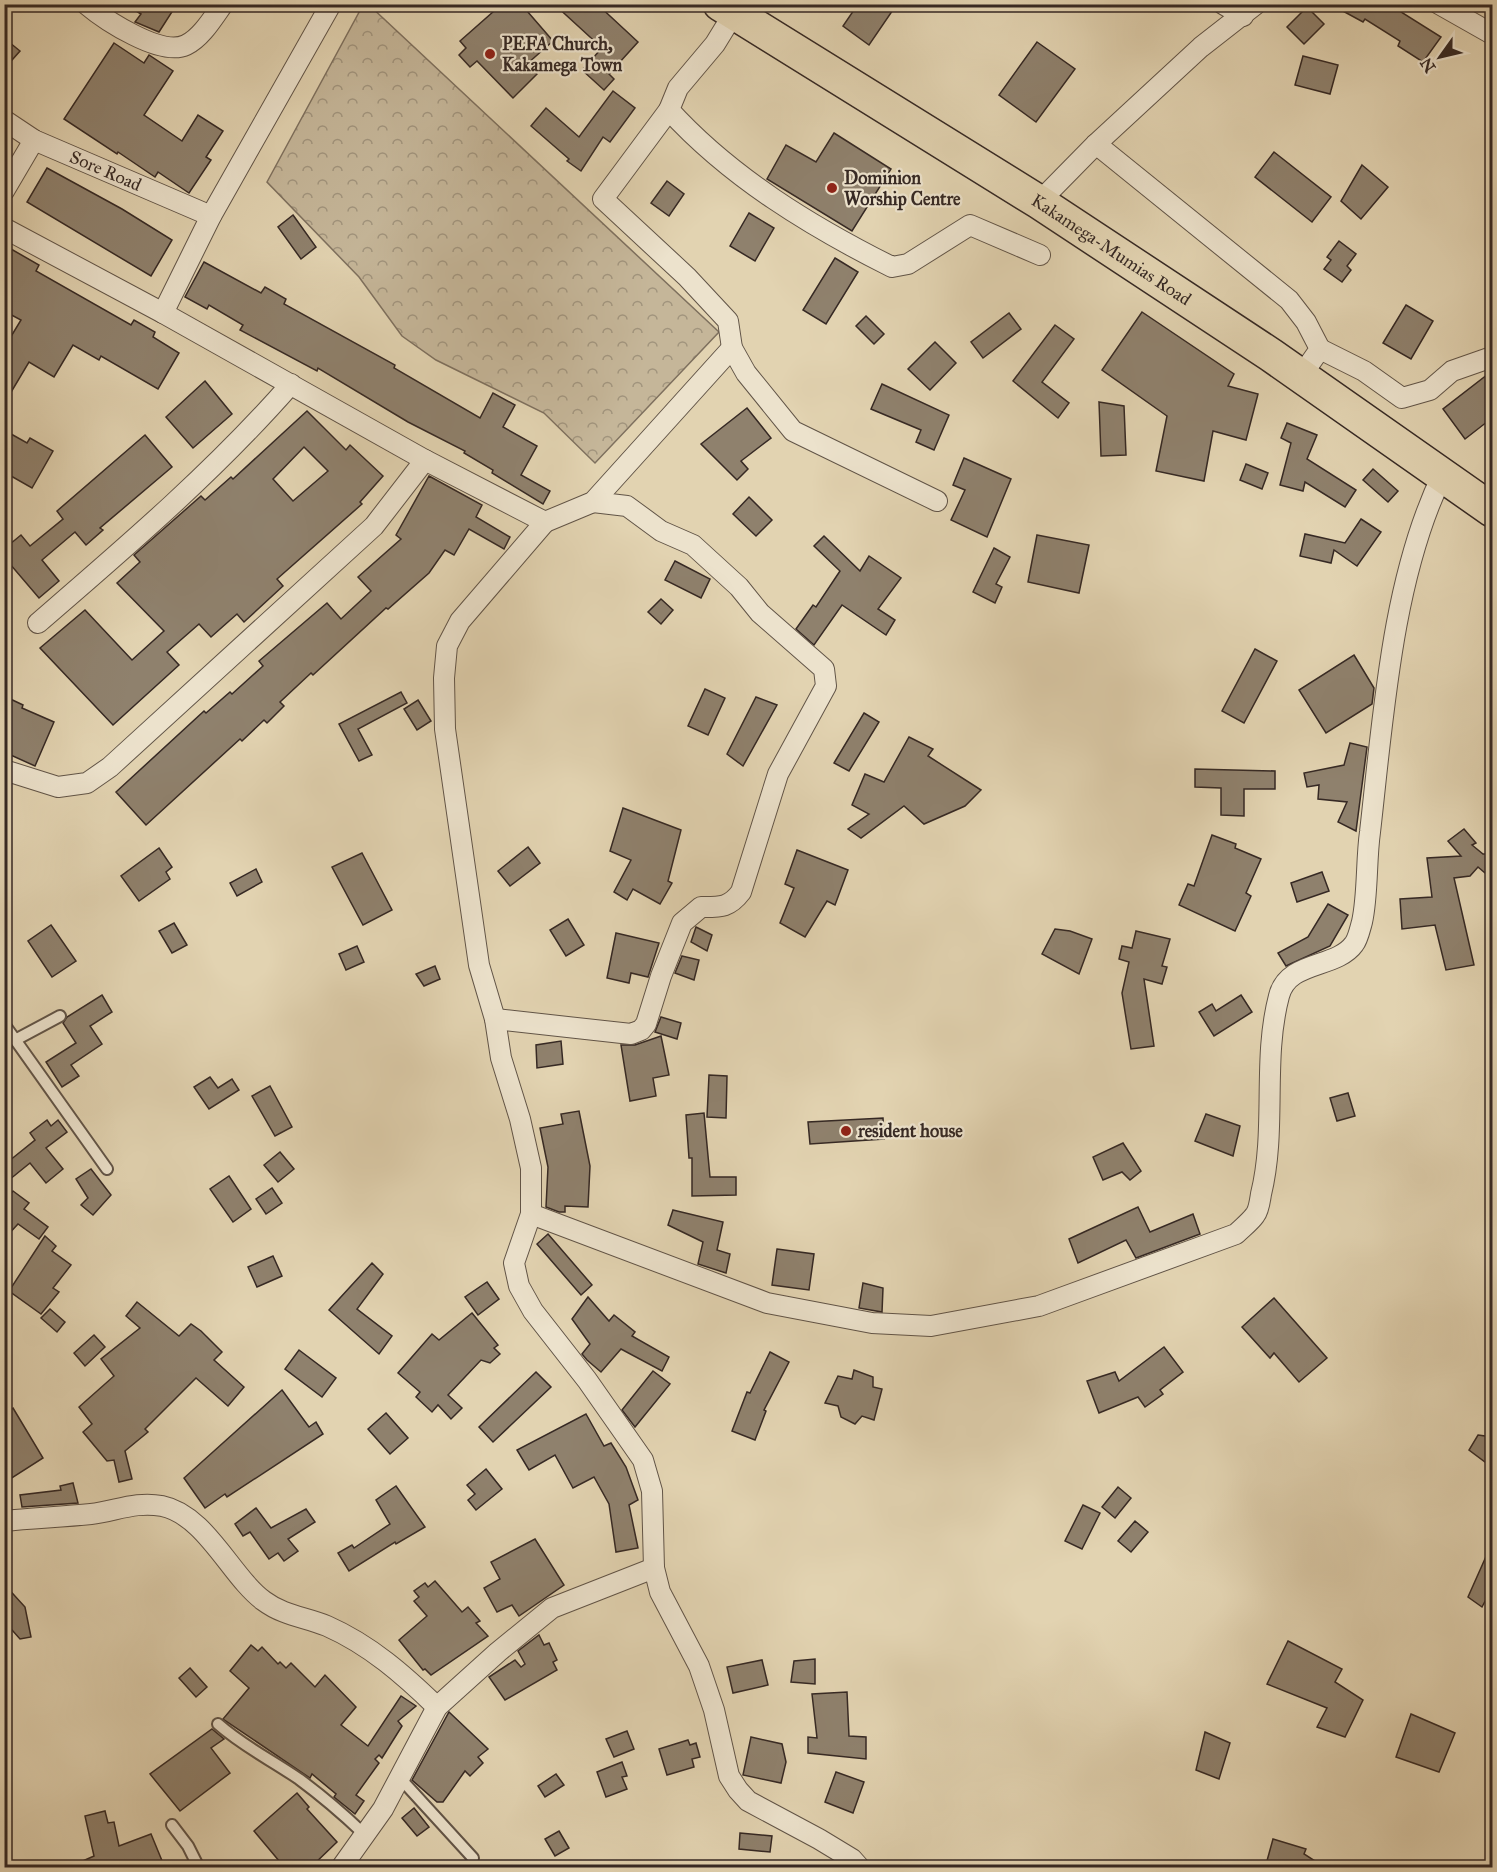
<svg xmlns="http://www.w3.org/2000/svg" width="1497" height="1872" font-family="'IM FELL Great Primer',serif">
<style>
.park{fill:url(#park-crowns);stroke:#7e705e;stroke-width:1.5}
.building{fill:#8f816d;stroke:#362924;stroke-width:1.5;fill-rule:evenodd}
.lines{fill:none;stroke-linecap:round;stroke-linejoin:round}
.lane-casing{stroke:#615447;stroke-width:14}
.street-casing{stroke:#615447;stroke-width:22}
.highway-casing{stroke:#362924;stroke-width:36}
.lane{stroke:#ece2cc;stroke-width:10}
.street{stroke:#ece2cc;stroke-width:20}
.highway{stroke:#e2d3b1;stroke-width:33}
.poi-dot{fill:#8f2418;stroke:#ece2cc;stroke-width:2}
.labels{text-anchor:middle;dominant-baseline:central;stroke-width:4.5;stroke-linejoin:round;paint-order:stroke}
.poi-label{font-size:18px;font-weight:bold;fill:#362924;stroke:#ece2cc;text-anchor:start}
.street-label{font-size:18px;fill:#362924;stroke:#ece2cc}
</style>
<defs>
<pattern id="park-crowns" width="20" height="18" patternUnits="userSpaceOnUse" patternTransform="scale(1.5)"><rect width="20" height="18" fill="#c5b699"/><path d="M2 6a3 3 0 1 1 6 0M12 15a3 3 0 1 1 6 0" fill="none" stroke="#a1947d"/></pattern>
</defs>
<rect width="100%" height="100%" fill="#e2d3b1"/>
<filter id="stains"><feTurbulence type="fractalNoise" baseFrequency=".00333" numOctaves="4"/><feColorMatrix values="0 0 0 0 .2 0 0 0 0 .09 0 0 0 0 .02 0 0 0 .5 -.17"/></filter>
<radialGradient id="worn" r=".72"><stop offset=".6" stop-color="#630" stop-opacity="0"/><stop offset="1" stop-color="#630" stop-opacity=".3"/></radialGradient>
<path class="park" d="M363 5H369L719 332 595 463 544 413 436 360 402 336 359 277 267 182Z"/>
<g class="building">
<path d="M125 4H177L159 32 135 22 141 14Z"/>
<path d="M502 4H521L553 41 527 64 537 74 513 98 477 61 470 67 459 55 466 48 460 41Z"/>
<path d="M554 4H597L638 42 609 74 614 79 604 90 582 70 602 48Z"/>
<path d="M858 4H897L869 45 843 26Z"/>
<path d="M1330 4H1404L1401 12 1441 37 1423 62 1398 46 1400 41 1365 19 1363 22Z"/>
<path d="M1307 7 1324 24 1304 44 1287 27Z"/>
<path d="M4 38 20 51 4 69Z"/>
<path d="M1037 42 1075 69 1036 122 999 95Z"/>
<path d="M114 43 144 63 149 55 173 71 144 115 182 141 198 115 223 131 206 157 211 160 189 193 158 172 155 177 118 152 117 154 64 119Z"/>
<path d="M1303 56 1338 65 1330 94 1295 85Z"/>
<path d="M613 91 635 108 610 142 603 137 581 171 567 161 569 159 531 126 546 108 579 137Z"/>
<path d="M834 133 891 169 852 231 767 179 786 145 816 162Z"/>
<path d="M1274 152 1331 197 1312 222 1255 177Z"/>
<path d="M1362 165 1388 187 1361 219 1341 201Z"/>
<path d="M47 168 122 209 172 240 151 276 27 202Z"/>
<path d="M667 181 684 194 669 216 651 203Z"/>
<path d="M749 213 774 228 755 261 730 246Z"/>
<path d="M293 215 316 247 301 259 278 227Z"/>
<path d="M1339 241 1356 254 1347 266 1351 270 1342 282 1324 269 1331 260 1327 257Z"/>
<path d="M4 245 39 265 36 271 131 325 134 320 155 332 153 337 179 353 158 389 101 356 99 360 73 345 54 377 29 362 4 404V348L21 320 4 311Z"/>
<path d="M835 258 858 272 826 324 803 310Z"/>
<path d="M204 262 261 293 265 287 286 299 284 304 395 365 394 368 480 418 493 393 515 405 503 427 537 446 521 475 550 491 543 504 492 473 493 470 464 453 465 451 408 422 318 368 317 371 240 330 243 325 209 305 207 309 185 297Z"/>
<path d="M1406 305 1433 321 1411 359 1383 343Z"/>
<path d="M1142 312 1234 374 1228 386 1258 394 1246 440 1213 431 1204 481 1156 471 1167 416 1102 370Z"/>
<path d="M1009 313 1021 329 983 358 971 342Z"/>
<path d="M866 316 884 334 874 344 856 326Z"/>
<path d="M1055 325 1074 339 1042 382 1069 403 1058 418 1013 381Z"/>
<path d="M935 342 956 363 930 390 908 369Z"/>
<path d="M1492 371V418L1465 439 1443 409Z"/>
<path d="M205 381 232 414 193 448 166 417Z"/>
<path d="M882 384 949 415 934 450 916 442 921 430 871 409Z"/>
<path d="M1099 402 1124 406 1126 455 1101 456Z"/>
<path d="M747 408 771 438 741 461 748 469 737 480 701 444Z"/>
<path d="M307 411 346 450 350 445 383 476 360 502 362 504 277 579 283 586 244 622 237 614 211 637 199 624 167 652 179 665 113 725 40 648 85 610 132 660 164 631 117 583 140 562 134 555 201 496 205 500 231 477 233 479ZM304 447 328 471 293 501 273 479Z"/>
<path d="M1287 423 1317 435 1307 459 1356 490 1345 507 1305 482 1303 491 1280 485 1291 443 1281 438Z"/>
<path d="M4 430 27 443 30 438 53 451 32 488 4 472Z"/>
<path d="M145 435 172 467 100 528 103 530 86 545 75 532 42 560 59 581 39 598 4 557V549L21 535 30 546 63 519 57 511Z"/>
<path d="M964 458 1011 479 987 537 951 520 965 490 953 485Z"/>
<path d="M1246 464 1268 473 1262 489 1240 480Z"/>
<path d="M1373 469 1398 491 1388 502 1363 480Z"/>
<path d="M429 476 482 505 476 517 510 537 504 549 469 529 454 555 445 550 429 573 388 609 386 608 313 675 311 673 280 702 284 706 267 723 264 720 242 741 240 739 146 825 116 792 204 711 206 713 230 692 232 694 263 666 259 661 327 603 341 619 371 591 358 577 401 539 396 535Z"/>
<path d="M749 497 772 520 756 536 733 514Z"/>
<path d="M1361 519 1381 532 1357 566 1334 550 1331 563 1300 556 1305 534 1345 543Z"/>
<path d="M1037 535 1089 545 1079 593 1028 582Z"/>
<path d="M824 536 860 571 869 556 901 578 878 609 895 620 886 635 842 605 814 645 796 629 813 605 816 607 840 571 814 546Z"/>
<path d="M994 548 1010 557 996 584 1002 587 995 603 973 592Z"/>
<path d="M675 561 710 579 701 598 665 580Z"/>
<path d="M661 599 673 610 661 624 648 612Z"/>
<path d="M1255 649 1277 661 1244 723 1222 711Z"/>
<path d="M1354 655 1374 688 1372 704 1326 733 1299 690Z"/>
<path d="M705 689 725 698 708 735 688 726Z"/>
<path d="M401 692 407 703 358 729 372 755 359 761 339 724Z"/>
<path d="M4 696 23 705 22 708 54 722 35 766 4 752Z"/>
<path d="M756 697 777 705 743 766 727 754Z"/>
<path d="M418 700 431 721 417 730 404 709Z"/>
<path d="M864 713 879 722 849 771 834 763Z"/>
<path d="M909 737 933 749 928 756 981 790 965 806 924 824 904 806 861 838 848 829 869 814 852 805 865 774 884 782Z"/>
<path d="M1350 743 1367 747 1356 831 1338 822 1347 802 1318 799 1319 785 1307 787 1304 773 1344 765Z"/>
<path d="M1195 769 1275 771V789H1244V816L1221 815V788L1195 787Z"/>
<path d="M623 808 681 830 668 881 672 883 660 904 633 889 627 900 614 892 631 860 610 851Z"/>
<path d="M1464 829 1476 843 1472 845 1483 854H1488L1486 857 1492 864 1485 873 1478 867 1470 876 1454 878 1474 965 1446 970 1435 925 1402 929 1400 899 1432 897 1427 858 1461 856 1448 841Z"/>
<path d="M1212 835 1236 844 1235 848 1261 859 1246 893 1251 896 1235 931 1179 905 1188 884 1194 886Z"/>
<path d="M528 847 540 863 510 886 498 871Z"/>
<path d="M159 848 172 867 166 872 170 879 139 901 121 876Z"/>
<path d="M797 850 848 870 835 905 827 901 805 937 780 923 794 888 785 884Z"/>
<path d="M362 853 392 910 363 925 332 867Z"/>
<path d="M256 869 262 882 237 896 230 883Z"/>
<path d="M1322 872 1329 891 1297 902 1291 883Z"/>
<path d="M1328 904 1348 915 1330 946 1286 966 1278 953 1308 937Z"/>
<path d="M568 919 584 945 566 956 550 930Z"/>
<path d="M174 923 187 945 172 953 159 931Z"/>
<path d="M51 925 76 961 52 977 28 941Z"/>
<path d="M696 927 712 935 707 951 691 942Z"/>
<path d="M1055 929 1070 931 1092 939 1079 974 1042 954Z"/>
<path d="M1136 931 1170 939 1162 966 1167 967 1162 984 1144 979 1154 1046 1131 1049 1122 993 1129 962 1119 959 1122 946 1132 948Z"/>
<path d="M616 933 659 943 648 977 631 973 629 983 607 978Z"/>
<path d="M357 946 364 962 346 970 339 954Z"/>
<path d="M682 956 699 960 694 980 675 973Z"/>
<path d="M435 966 440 979 424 986 416 974Z"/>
<path d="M102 995 112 1012 90 1026 102 1044 71 1065 79 1076 62 1087 46 1062 76 1043 63 1023 67 1017Z"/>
<path d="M1241 995 1252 1012 1214 1036 1199 1012 1212 1004 1216 1011Z"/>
<path d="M661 1017 681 1023 677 1039 655 1032Z"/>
<path d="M661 1036 669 1075 653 1078 656 1096 630 1101 621 1045H635Z"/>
<path d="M561 1041 563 1064 537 1068 536 1045Z"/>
<path d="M709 1075 727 1076 726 1118 707 1117Z"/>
<path d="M210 1077 218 1088 232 1079 239 1090 209 1109 194 1087Z"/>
<path d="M270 1086 292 1127 275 1136 252 1096Z"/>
<path d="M1348 1093 1355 1116 1337 1121 1330 1098Z"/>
<path d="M579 1111 590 1166 588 1207 565 1206V1212H559L546 1207 548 1167 540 1128 563 1124 561 1114Z"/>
<path d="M704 1113 710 1177H736V1195L692 1196V1158H689L686 1115Z"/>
<path d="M1206 1114 1240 1126 1233 1156 1195 1141Z"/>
<path d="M883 1118 884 1139 810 1144 808 1122Z"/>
<path d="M47 1120 51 1126 58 1120 67 1132 46 1148 63 1169 46 1183 30 1163 4 1184V1165L35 1140 30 1133Z"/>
<path d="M1123 1143 1141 1171 1130 1180 1122 1172 1103 1180 1093 1157Z"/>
<path d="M280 1152 294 1169 278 1182 264 1165Z"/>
<path d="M91 1169 111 1195 93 1215 81 1205 88 1198 76 1179Z"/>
<path d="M229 1176 251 1209 233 1222 210 1189Z"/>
<path d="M272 1188 282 1203 266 1214 256 1199Z"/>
<path d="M13 1191 29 1203 24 1209 48 1227 39 1239 18 1224 4 1239V1202Z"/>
<path d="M1138 1207 1150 1232 1193 1214 1200 1234 1136 1258 1126 1240 1078 1263 1069 1239Z"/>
<path d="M673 1210 723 1222 717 1250 730 1254 726 1273 698 1264 703 1242 668 1225Z"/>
<path d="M548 1234 592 1285 581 1295 537 1244Z"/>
<path d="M45 1236 56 1246 52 1251 71 1265 53 1288 59 1292 41 1314 9 1291Z"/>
<path d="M777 1249 814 1254 809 1290 772 1285Z"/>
<path d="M273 1256 282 1276 257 1287 248 1267Z"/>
<path d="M372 1263 383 1274 357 1309 392 1336 379 1354 329 1310Z"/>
<path d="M487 1282 499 1299 478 1315 465 1297Z"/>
<path d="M863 1283 883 1288 882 1312 859 1308Z"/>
<path d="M588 1297 609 1321 614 1315 635 1332 632 1336 669 1357 662 1371 621 1349 601 1372 587 1360 582 1354 590 1344 572 1319Z"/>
<path d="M1274 1298 1327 1358 1299 1382 1274 1353 1270 1358 1242 1327Z"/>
<path d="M137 1302 179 1336 191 1324 201 1331 222 1352 214 1360 244 1387 228 1406 196 1378 145 1429 148 1432 125 1451 132 1479 119 1482 114 1460 107 1461 83 1432 92 1424 79 1407 114 1376 101 1359 140 1328 126 1316Z"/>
<path d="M50 1309 65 1322 57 1332 41 1318Z"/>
<path d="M472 1313 498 1345 494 1348 500 1354 490 1363 481 1360 448 1395 462 1408 451 1419 438 1405 432 1412 416 1397 420 1392 398 1373 432 1334 439 1340Z"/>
<path d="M94 1335 105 1347 85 1366 74 1353Z"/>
<path d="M1164 1347 1183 1372 1160 1390 1163 1394 1145 1407 1138 1397 1099 1413 1087 1381 1115 1372 1119 1381Z"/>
<path d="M299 1350 336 1378 322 1397 285 1369Z"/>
<path d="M770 1352 789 1362 764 1410 766 1411 755 1440 732 1431 747 1392 750 1393Z"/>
<path d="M854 1370 873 1377V1387L882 1389 874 1420 862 1416 855 1424 841 1417 838 1406 825 1403 838 1376 852 1379Z"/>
<path d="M653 1371 670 1384 635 1427 622 1410Z"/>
<path d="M536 1372 551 1387 493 1442 479 1427Z"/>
<path d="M282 1390 309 1427 316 1422 323 1434 227 1497 225 1494 205 1508 184 1478Z"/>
<path d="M13 1408 43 1458 4 1483V1415Z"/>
<path d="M386 1413 408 1438 390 1454 368 1429Z"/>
<path d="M586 1414 604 1446 611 1443 626 1467 638 1500 629 1505 638 1548 616 1552 609 1504 594 1477 573 1488 555 1455 529 1470 517 1450Z"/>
<path d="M1478 1435 1492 1437V1455L1485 1462 1469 1450Z"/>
<path d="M486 1469 502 1489 476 1510 468 1500 475 1494 467 1485Z"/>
<path d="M73 1483 78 1503 22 1507 20 1495 61 1490 60 1486Z"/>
<path d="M396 1486 425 1527 396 1544 395 1542 349 1571 338 1553 352 1545 354 1548 390 1524 376 1500Z"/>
<path d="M1118 1487 1131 1498 1115 1518 1102 1507Z"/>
<path d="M1083 1505 1100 1513 1082 1549 1065 1541Z"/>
<path d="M256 1508 271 1528 306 1509 315 1522 288 1539 298 1551 284 1561 278 1553 269 1559 250 1532 243 1536 235 1524Z"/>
<path d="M1135 1521 1148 1532 1131 1552 1118 1541Z"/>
<path d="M535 1539 564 1585 519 1616 512 1605 497 1612 484 1588 500 1579 491 1562Z"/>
<path d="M1492 1543V1588L1482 1607 1468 1597Z"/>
<path d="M435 1581 462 1612 468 1607 480 1621 476 1623 488 1636 431 1675 425 1669 423 1670 399 1640 427 1616 414 1601 419 1597 414 1591 425 1583 428 1587Z"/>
<path d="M4 1584 25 1607 31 1637 20 1639 4 1621Z"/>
<path d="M539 1635 544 1645 549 1643 557 1660 553 1662 557 1670 505 1700 489 1677 515 1660 521 1667 525 1664 518 1651Z"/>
<path d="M1288 1641 1342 1669 1335 1682 1363 1700 1345 1737 1317 1727 1327 1708 1267 1684Z"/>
<path d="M251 1645 258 1651 262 1647 278 1664 280 1662 286 1668 291 1663 315 1687 325 1675 356 1707 341 1725 368 1746 401 1696 416 1706 398 1721 402 1726 382 1758 379 1755 375 1759 379 1763 356 1795 364 1801 355 1814 334 1797 336 1794 312 1774 310 1778 223 1719 249 1688 230 1671Z"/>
<path d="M815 1659V1684L791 1682 794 1661Z"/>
<path d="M762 1660 768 1685 733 1693 727 1667Z"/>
<path d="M190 1668 207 1687 196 1697 179 1678Z"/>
<path d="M847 1692 849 1736 866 1737V1759L808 1753V1737L817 1738 812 1694Z"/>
<path d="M449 1712 488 1749 478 1757 483 1763 470 1776 465 1771 443 1802H437L412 1780Z"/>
<path d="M1411 1714 1455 1733 1439 1772 1396 1757Z"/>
<path d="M212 1729 224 1739 211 1748 230 1773 180 1811 150 1774Z"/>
<path d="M627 1731 634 1749 614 1757 606 1739Z"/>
<path d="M1205 1732 1230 1743 1219 1779 1196 1770Z"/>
<path d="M751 1737 782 1744 786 1762 781 1783 743 1775Z"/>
<path d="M688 1740 690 1745 696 1743 700 1757 692 1759 694 1767 667 1775 659 1749Z"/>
<path d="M622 1762 627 1776 622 1777 627 1789 606 1797 597 1772Z"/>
<path d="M836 1772 864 1782 853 1813 825 1802Z"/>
<path d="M556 1774 564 1785 545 1797 538 1786Z"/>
<path d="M297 1793 309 1807 307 1809 337 1842 310 1868H285L254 1831Z"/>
<path d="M414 1808 429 1827 417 1836 402 1818Z"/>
<path d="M105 1811 108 1823 114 1822 119 1846 151 1834 165 1868H67L94 1856 85 1816Z"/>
<path d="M559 1831 569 1848 555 1856 545 1839Z"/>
<path d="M740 1833 772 1836 770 1852 739 1849Z"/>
<path d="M1273 1839 1306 1849 1304 1854 1326 1868H1265Z"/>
</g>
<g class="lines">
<defs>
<g id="lane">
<path d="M4 1024 107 1169"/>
<path d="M17 1039 60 1016"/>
<path d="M218 1724C244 1747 270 1759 299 1779 322 1796 343 1814 363 1833"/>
<path d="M399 1777 473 1858"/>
<path d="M172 1825 188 1846 199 1868"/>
</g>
<g id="street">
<path d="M86 4C105 20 161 57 186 45 201 38 213 18 223 4"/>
<path d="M1223 4 1243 16"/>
<path d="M1439 4 1492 34"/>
<path d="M734 13 715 44 678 88 669 110C731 178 812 227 892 267L908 264 970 225 1040 255"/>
<path d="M669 110 603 199 687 277 728 321 732 348 746 373 793 431 937 501"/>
<path id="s1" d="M4 120 34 140 211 216"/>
<path d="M1096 144 1289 300 1306 322 1320 349 1301 376"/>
<path d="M4 191 34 140"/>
<path d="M1039 202 1096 144 1201 47 1256 4"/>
<path d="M4 228 163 313 211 216 331 4"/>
<path d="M1320 349 1364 371 1402 398 1430 390 1452 371 1492 357"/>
<path d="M425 460 545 522 593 502 732 348"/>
<path d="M545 522 460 621 447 646 444 678 445 729 479 965 495 1019 501 1058 520 1119 531 1168V1214L514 1263 519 1286 533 1311 587 1380 643 1460 652 1491 654 1568 660 1592 699 1666 714 1710 729 1776 738 1790 748 1801 819 1839 852 1859 860 1868"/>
<path d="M38 623C126 547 215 471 291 384"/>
<path d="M4 770 58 787 87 783 110 767 374 526 425 460 163 313"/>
<path d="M495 1019 631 1034 641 1030 646 1024 661 976 682 923 701 907C720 907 729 908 741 892L778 774 826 686 824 669 760 613 739 587 693 545 661 531 627 506 593 502"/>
<path d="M531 1214 767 1303 872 1323 931 1326 1039 1306 1236 1234C1242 1228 1250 1222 1255 1215 1259 1210 1260 1200 1261 1194 1277 1129 1262 1060 1279 996 1288 960 1336 969 1354 944 1358 939 1360 929 1362 922 1368 896 1366 860 1370 832 1383 719 1392 577 1443 474"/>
<path d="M4 1521C33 1518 62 1517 91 1514 116 1511 136 1501 162 1506 206 1515 231 1577 264 1601 284 1616 306 1617 327 1626 370 1645 404 1675 437 1707"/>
<path d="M341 1868 383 1809 437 1707 498 1652 552 1608 654 1568"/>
</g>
<g id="highway">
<path id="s2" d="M720 4 1039 202 1271 355 1492 510"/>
</g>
</defs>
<use href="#lane" class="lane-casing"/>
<use href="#street" class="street-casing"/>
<use href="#highway" class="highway-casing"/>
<use href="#lane" class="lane"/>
<use href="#street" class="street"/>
<use href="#highway" class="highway"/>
</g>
<g class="poi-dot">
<circle cx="490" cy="54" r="6"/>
<circle cx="832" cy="188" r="6"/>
<circle cx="846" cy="1131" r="6"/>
</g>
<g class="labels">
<g class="poi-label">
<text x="502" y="44">PEFA Church,<tspan x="502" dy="21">Kakamega Town</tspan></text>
<text x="844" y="178">Dominion<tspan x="844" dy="21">Worship Centre</tspan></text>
<text x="858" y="1131">resident house</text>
</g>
<g class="street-label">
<text stroke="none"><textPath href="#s1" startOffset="114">Sore Road</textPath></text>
<text stroke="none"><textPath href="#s2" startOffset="462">Kakamega-Mumias Road</textPath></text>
</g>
</g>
<rect width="1497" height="1872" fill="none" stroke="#e2d3b1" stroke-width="24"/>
<rect x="6" y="6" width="1485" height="1860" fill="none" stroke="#362924" stroke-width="3"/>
<rect x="12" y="12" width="1473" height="1848" fill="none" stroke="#362924" stroke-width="1.5"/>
<g transform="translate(1440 57) rotate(236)" stroke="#ece2cc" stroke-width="4.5" paint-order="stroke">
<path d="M0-4.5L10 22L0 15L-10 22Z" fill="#362924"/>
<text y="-9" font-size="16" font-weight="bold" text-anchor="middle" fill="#362924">N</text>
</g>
<rect width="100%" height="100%" filter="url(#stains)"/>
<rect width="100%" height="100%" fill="url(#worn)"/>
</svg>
